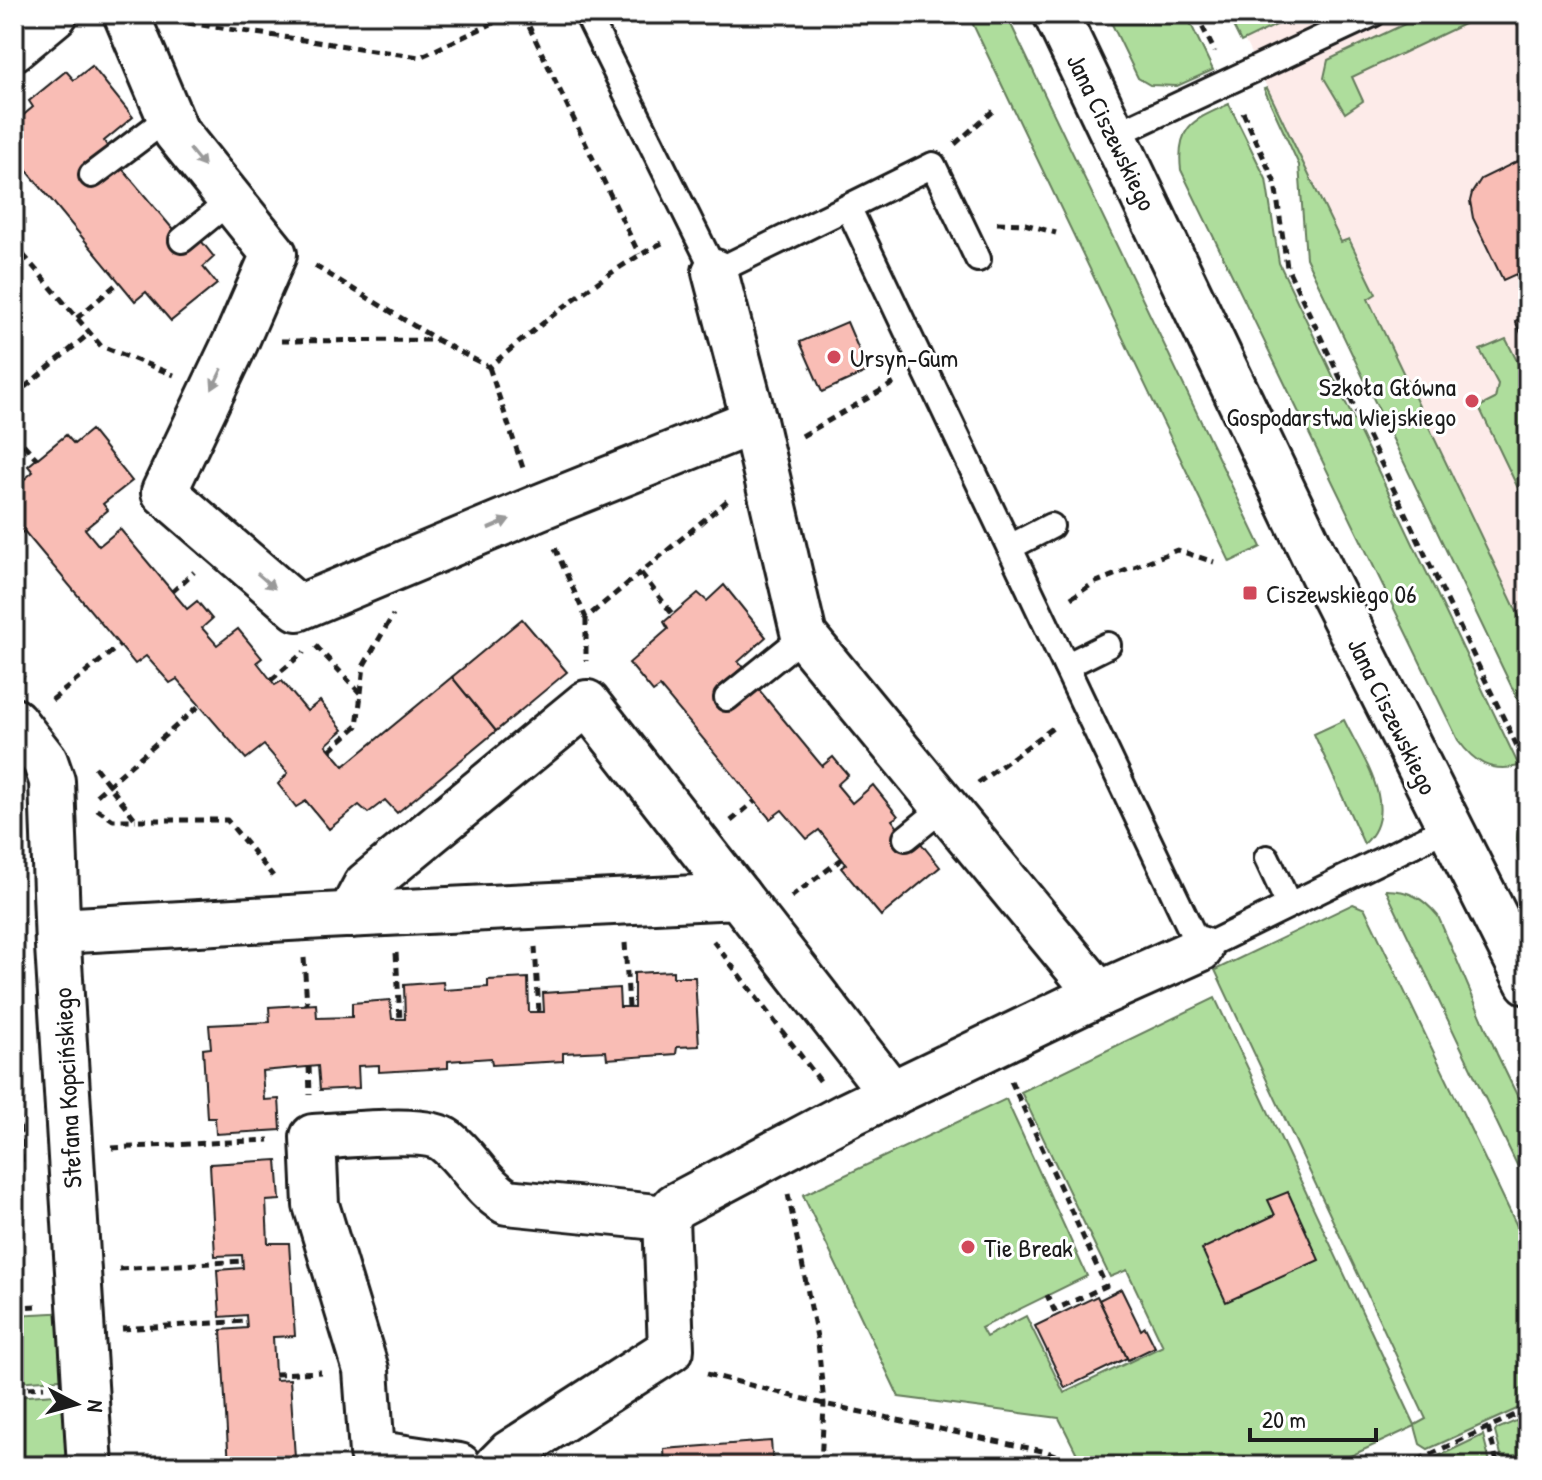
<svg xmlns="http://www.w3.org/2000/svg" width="1542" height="1480" font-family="'Patrick Hand',sans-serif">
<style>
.built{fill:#fdebe9}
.green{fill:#aedd9c;stroke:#657c5c;stroke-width:2}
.building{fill:#f9bdb5;stroke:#1c1c1c;stroke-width:2}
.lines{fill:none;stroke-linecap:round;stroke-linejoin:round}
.service-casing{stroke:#1c1c1c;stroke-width:30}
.minor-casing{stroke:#1c1c1c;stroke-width:50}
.tertiary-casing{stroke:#1c1c1c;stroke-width:50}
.path{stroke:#1c1c1c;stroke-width:5;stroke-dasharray:8 6;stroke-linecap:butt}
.service{stroke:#fff;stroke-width:24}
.minor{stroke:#fff;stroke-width:44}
.tertiary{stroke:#fff;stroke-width:44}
.oneway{fill:#999}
.poi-dot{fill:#d1495b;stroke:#fff;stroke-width:3}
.labels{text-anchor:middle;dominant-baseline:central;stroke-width:6;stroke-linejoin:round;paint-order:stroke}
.street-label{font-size:26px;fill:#1c1c1c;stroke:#fff}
.poi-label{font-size:26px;fill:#1c1c1c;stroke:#fff;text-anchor:start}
</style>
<rect width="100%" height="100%" fill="#fff"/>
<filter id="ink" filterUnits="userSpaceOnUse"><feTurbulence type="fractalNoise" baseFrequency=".0125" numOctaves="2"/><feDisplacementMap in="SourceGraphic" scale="16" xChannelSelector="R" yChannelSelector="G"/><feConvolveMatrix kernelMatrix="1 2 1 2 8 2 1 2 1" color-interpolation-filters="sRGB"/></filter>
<g filter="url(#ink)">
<path class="built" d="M1232 14H1528V635L1367 299 1375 294 1349 240 1341 243Z"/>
<g class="green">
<path d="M968 14H1006L1261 547 1230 562Z"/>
<path d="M1107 14H1186L1213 70 1177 86 1150 85 1138 78Z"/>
<path d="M1227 14H1299L1241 42Z"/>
<path d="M1426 14H1485L1352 77 1363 101 1345 113 1324 78 1328 60Z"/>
<path d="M1267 88 1341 242 1349 239 1376 294 1368 299 1528 635V721L1306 258 1299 165 1264 89Z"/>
<path d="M1229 104 1266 179 1279 263 1519 766C1490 773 1474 762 1458 740L1181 170C1176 125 1194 120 1229 104Z"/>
<path d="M1506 339 1528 383V509L1479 407 1495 399 1498 384 1480 350Z"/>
<path d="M1344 720C1361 756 1402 810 1364 844L1314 734Z"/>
<path d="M1528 811V876C1517 856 1510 830 1528 811Z"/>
<path d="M1386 890C1409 890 1423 898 1438 916L1497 1054 1528 1118V1188Z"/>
<path d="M1353 904 1365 909 1528 1249V1404L1428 1449 1420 1444 1415 1426 1329 1466H1109L1077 1454 1059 1418 899 1397 803 1195 1006 1099 1087 1276 981 1328 986 1337 1026 1316 1064 1393 1163 1346 1127 1270 1110 1277 1021 1092 1215 998 1415 1425 1426 1419 1215 970Z"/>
<path d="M71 1312 76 1378 14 1382V1315Z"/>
<path d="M69 1393 73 1466H14V1397Z"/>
<path d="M1528 1416V1466H1504L1495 1432 1497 1429Z"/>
<path d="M1483 1435 1491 1466H1418Z"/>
</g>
<g class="building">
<path d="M92 66 133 117 104 141 119 165 187 246 198 237 214 257 203 267 217 284 171 321 146 292 135 301 24 167 19 171 14 165V123L33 107 29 101 66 71 74 80Z"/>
<path d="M1528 156V300L1516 274 1503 280 1473 218 1470 201 1472 193 1481 179Z"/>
<path d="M1528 315V347L1515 321Z"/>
<path d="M847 322 868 371 822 392 800 342Z"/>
<path d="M91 430 132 481 103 504 108 510 85 529 99 546 120 529 187 609 197 601 212 619 202 628 217 645 238 629 262 658 257 662 275 685 282 681 307 711 320 701 343 730 326 745 344 766 452 677 496 731 397 813 385 800 368 813 359 805 329 829 306 801 296 807 278 784 288 773 264 745 246 759 177 679 170 683 146 656 135 664 24 531 18 536 14 532V488L33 472 28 466 66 435 74 444Z"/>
<path d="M724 585 766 637 738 662 743 667 719 688 732 704 755 685 822 766 833 757 848 775 837 785 852 803 873 785 898 816 892 820 906 838 916 837 940 867 881 916 841 868 846 864 819 830 807 839 782 810 770 819 660 687 653 692 629 663 668 629 664 622 698 593 707 601Z"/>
<path d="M522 619 567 672 496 731 452 677Z"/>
<path d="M673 971V977H695L699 1046 677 1047 676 1054 607 1059 606 1051 563 1053V1061L492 1065 491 1058 448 1061V1068L379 1072V1065L358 1066 359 1088 320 1090 318 1066 262 1071 264 1100 279 1099 281 1130 216 1134 215 1118H207L203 1049 211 1048 209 1025 270 1022 269 1007 316 1004 317 1018 352 1017V1003L390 1000 392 1019H405L404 985 443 982 444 990 488 987V980L528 978 529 1012H544L543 993 619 988 620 1007H634V973Z"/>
<path d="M277 1160 280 1200 266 1201 268 1243H289L295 1336 273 1337 275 1374 276 1380 290 1379 295 1458 280 1460 281 1466H229L221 1330 247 1328 246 1315 220 1317 217 1270 243 1268 242 1255 215 1256 210 1164Z"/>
<path d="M1288 1192 1319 1260 1226 1302 1202 1249 1275 1215 1268 1200Z"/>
<path d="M1121 1289 1141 1330 1145 1327 1155 1347 1128 1360 1099 1300Z"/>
<path d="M1097 1296 1127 1358 1065 1388 1035 1326Z"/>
<path d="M771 1441 773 1466H665L664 1449Z"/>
</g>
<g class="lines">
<defs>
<g id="service">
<path d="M587 14 715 272 848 207 1200 949 1449 827"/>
<path d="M1114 135 1373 14"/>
<path d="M92 175 169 117"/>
<path d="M848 207 933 165 978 259"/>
<path d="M182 240 231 200"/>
<path d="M1010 547 1051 526"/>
<path d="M1066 666 1108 645"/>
<path d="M727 698 804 636"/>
<path d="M906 838 944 807"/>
<path d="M1267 858 1289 905"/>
</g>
<g id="minor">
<path d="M126 14 176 132 274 254 236 341 164 492 298 608 537 508 754 421"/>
<path d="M14 48 55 14"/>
<path d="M715 272 754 421 804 636 1099 994"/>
<path d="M14 721 45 761 52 781 58 946 90 1466"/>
<path d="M350 915 366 885 587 703 738 896"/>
<path d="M58 931 324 916 738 896 892 1094"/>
<path d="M459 1466 372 1453 366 1370 316 1205 313 1137C341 1136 426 1125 446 1141 469 1159 481 1187 507 1202L666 1218"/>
<path d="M497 1466 510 1453 671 1349 666 1218 675 1206 847 1115 1099 994 1200 949"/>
</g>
<path id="tertiary" d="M1056 14 1326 581 1528 982"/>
</defs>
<use href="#service" class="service-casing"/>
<use href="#minor" class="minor-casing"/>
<use href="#tertiary" class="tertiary-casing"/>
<g class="path">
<path d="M523 14 639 254"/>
<path d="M1196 14 1215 52"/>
<path d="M174 21 420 57 513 14"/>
<path d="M1243 112 1275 183 1287 267 1528 769"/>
<path d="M955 144 996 108"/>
<path d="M997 223 1025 224 1056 233"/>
<path d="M14 244 101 346 174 375"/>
<path d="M315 266 436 339"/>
<path d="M77 318 119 282"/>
<path d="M281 341 437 340 489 367C544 322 601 274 664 242"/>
<path d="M489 367 523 468"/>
<path d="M14 396 90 333"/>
<path d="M14 434 37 459"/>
<path d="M802 436 894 383"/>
<path d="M555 548 586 618 728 500"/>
<path d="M641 573 673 615"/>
<path d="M172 592 194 572"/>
<path d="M1071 598 1094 583 1177 550 1214 562"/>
<path d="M586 618V661"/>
<path d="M316 646 361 694 357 726 330 750"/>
<path d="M14 667 24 678"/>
<path d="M271 680 304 652"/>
<path d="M361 693 364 665 393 615"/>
<path d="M52 700 120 645"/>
<path d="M95 767 136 820H227L273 876"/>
<path d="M978 783 1057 725"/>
<path d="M97 795 200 705"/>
<path d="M97 809 113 820H136"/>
<path d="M731 821 755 801"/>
<path d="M791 897 842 859"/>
<path d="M713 941 821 1082"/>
<path d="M625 943 629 1007"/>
<path d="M535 947 539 1012"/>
<path d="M396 953 400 1019"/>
<path d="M304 958 307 1005"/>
<path d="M309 1066 310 1095"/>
<path d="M1011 1081 1106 1286 1054 1310 1047 1295"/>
<path d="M14 1088H18L22 1168"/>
<path d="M112 1148 269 1140"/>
<path d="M788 1194 818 1342 824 1404 821 1466"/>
<path d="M119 1269 242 1261"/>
<path d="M14 1307 37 1306"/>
<path d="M122 1329 246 1321"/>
<path d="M275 1374 321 1372"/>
<path d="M707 1374 824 1404 1047 1452 1082 1466"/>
<path d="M14 1389 44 1387"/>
<path d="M1488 1427 1498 1466"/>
<path d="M284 1466 331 1464"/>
<path d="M1405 1466 1528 1409"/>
</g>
<use href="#service" class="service"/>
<use href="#minor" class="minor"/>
<use href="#tertiary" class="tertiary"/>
</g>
<defs><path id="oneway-solid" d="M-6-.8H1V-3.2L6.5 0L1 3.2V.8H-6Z" transform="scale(2)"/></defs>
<g class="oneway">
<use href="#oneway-solid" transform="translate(197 158) rotate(51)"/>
<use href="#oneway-solid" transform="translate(217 379) rotate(116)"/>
<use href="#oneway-solid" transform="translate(499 524) rotate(-23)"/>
<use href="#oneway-solid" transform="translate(266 581) rotate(41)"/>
</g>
</g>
<g class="poi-dot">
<circle cx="834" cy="357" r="8"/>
<circle cx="1472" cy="401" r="8"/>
<rect x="1242" y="585" width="16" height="16" rx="4"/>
<circle cx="968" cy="1247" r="8"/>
</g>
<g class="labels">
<g class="street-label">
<text transform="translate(1112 132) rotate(64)">Jana Ciszewskiego</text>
<text transform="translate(1393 716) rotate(64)">Jana Ciszewskiego</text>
<text transform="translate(67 1088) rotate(-93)">Stefana Kopcińskiego</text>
</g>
<g class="poi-label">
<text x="850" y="357">Ursyn-Gum</text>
<text x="1456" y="386" text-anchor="end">Szkoła Główna<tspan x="1456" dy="30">Gospodarstwa Wiejskiego</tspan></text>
<text x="1266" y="593">Ciszewskiego 06</text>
<text x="984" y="1247">Tie Break</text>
</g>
</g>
<rect width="1542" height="1480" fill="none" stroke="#fff" stroke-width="48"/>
<rect x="24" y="24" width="1494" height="1432" fill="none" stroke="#1c1c1c" stroke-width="3" filter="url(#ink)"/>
<g transform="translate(76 1404) rotate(96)" stroke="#ffffff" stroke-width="6" paint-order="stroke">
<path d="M0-6L14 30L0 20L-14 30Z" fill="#1c1c1c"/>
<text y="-12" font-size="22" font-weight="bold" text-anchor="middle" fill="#1c1c1c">N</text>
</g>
<path d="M1250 1428v12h126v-12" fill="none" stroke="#1c1c1c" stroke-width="4"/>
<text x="1262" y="1428" font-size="24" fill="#1c1c1c" stroke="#ffffff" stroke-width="6" paint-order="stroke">20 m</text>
</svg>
